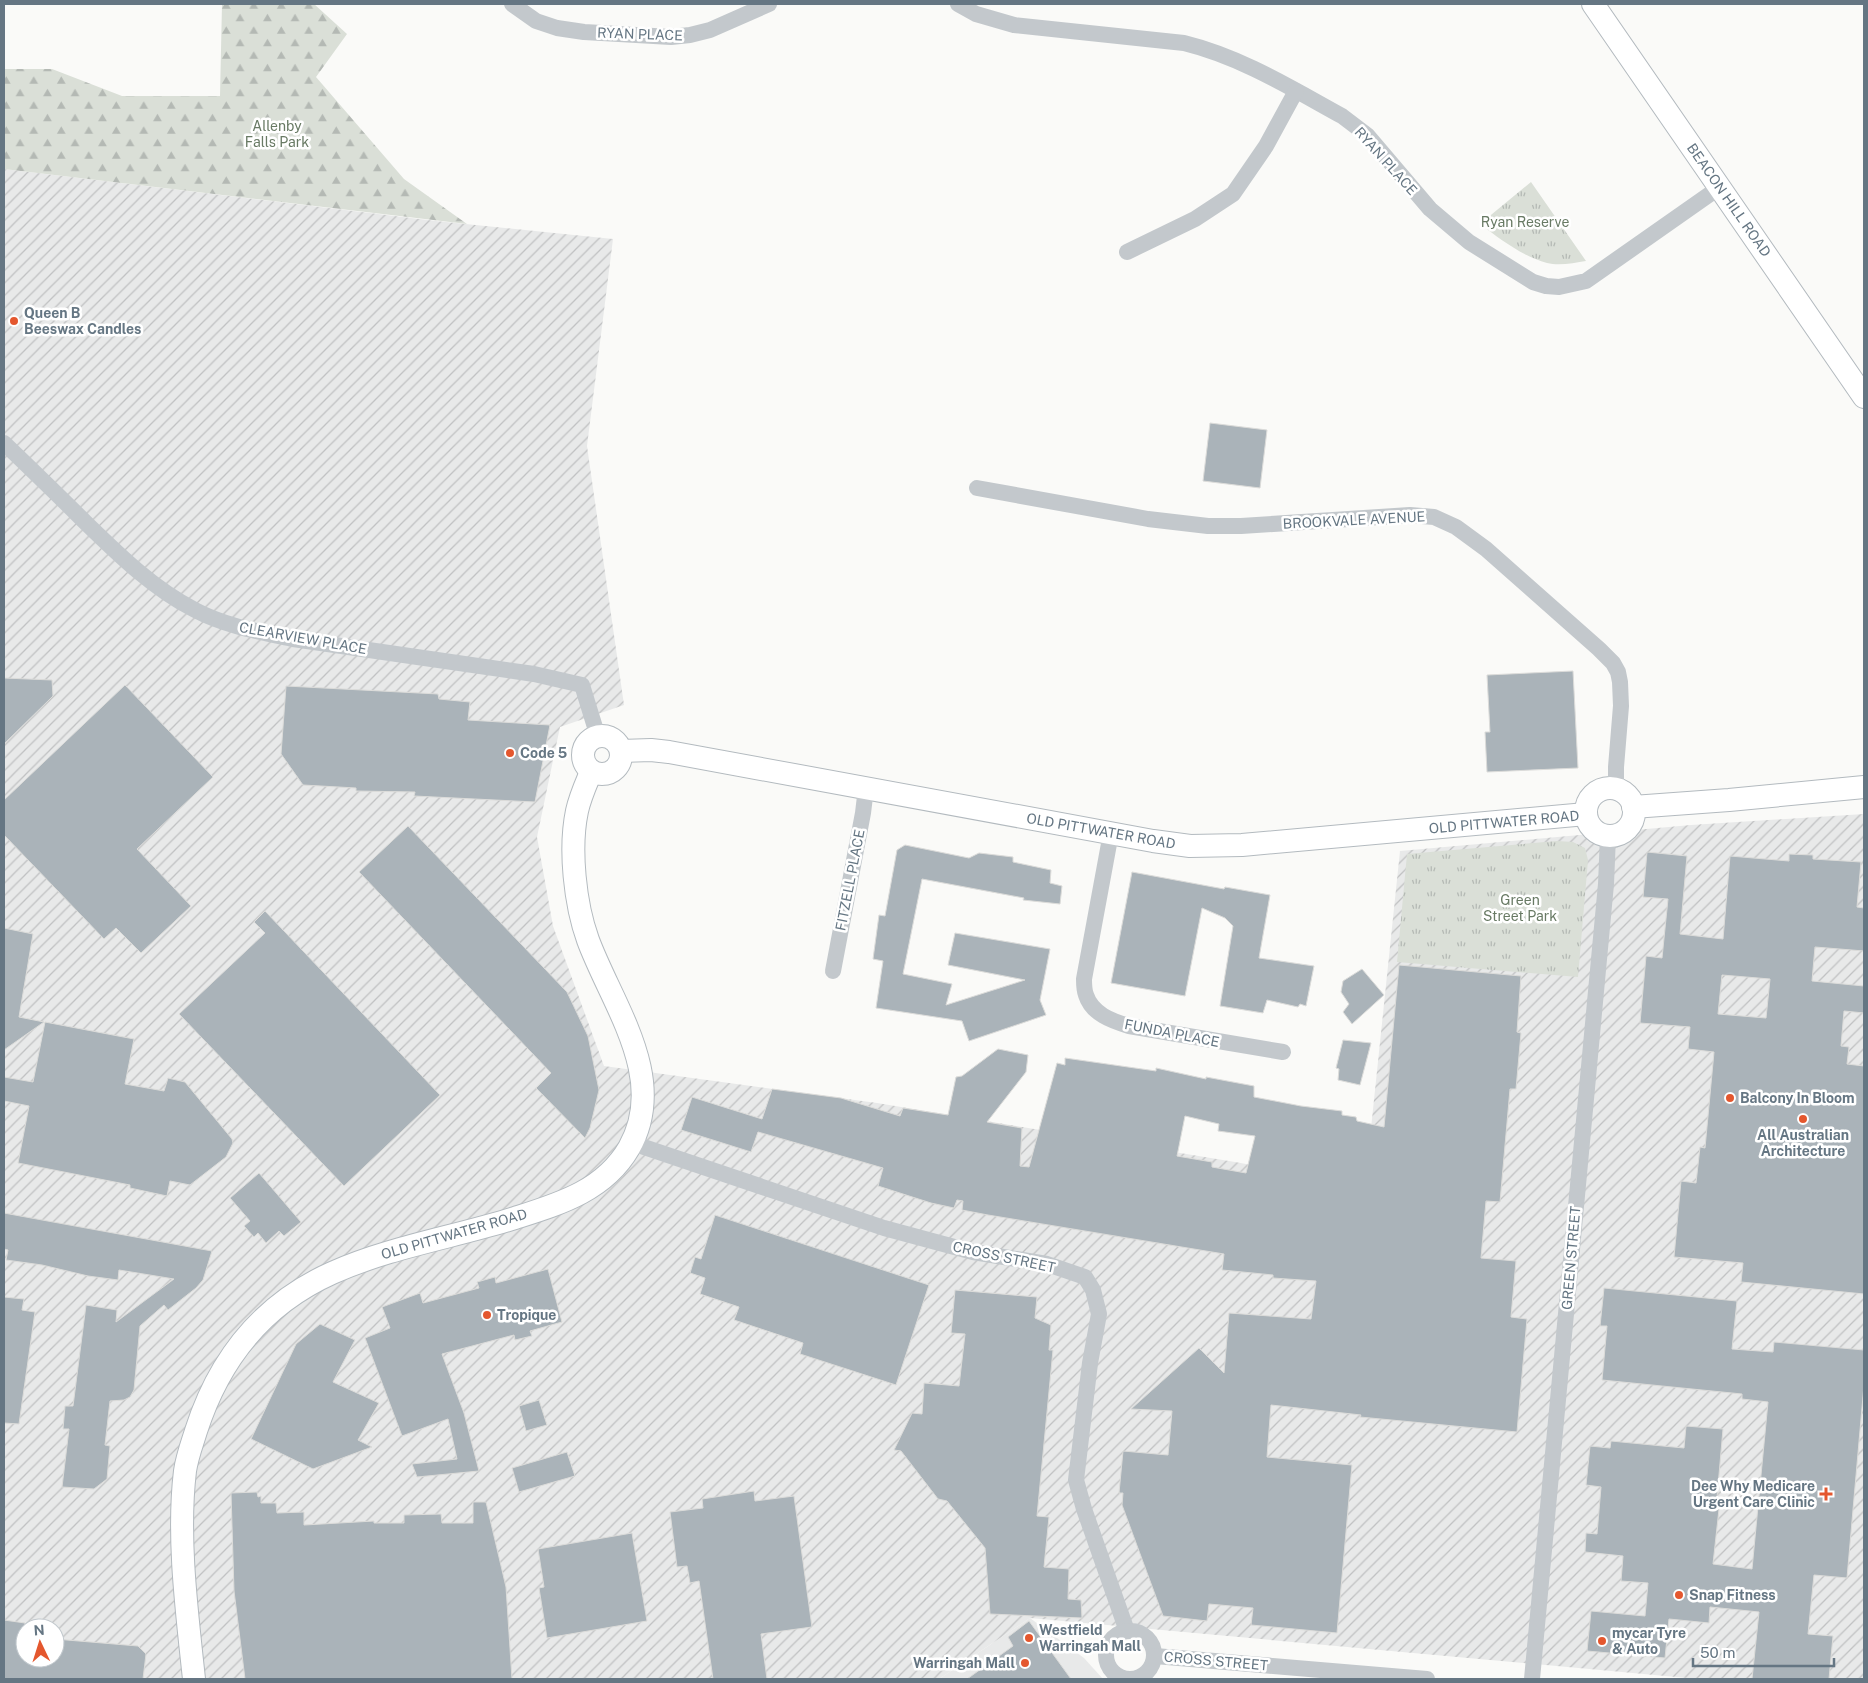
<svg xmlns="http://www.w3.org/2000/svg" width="1868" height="1683" font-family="'Public Sans',sans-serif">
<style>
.built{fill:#e8e9e9}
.industrial{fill:url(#industrial-furrows);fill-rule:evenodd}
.forest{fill:url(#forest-firs)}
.park{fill:url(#park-tufts)}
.building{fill:#aab3b9;stroke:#dcdcda;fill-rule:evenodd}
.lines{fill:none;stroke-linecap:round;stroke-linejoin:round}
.secondary-casing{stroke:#b3babf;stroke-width:24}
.street{stroke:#c3c8cc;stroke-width:16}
.secondary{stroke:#fff;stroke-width:22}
.poi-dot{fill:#e4572e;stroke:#fff;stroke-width:2}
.labels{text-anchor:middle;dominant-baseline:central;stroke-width:5;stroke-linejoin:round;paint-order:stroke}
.street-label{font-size:14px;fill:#657683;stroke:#fff}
.park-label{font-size:14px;fill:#687a64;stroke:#fff}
.poi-label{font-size:14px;font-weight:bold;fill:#657683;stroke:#fff;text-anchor:start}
</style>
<defs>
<pattern id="industrial-furrows" width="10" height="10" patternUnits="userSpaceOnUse" patternTransform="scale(1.25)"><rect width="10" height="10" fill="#e8e9e9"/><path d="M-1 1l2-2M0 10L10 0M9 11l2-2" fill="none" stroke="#c0c1c2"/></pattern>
<pattern id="forest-firs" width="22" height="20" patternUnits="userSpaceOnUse" patternTransform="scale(1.25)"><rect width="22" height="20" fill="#dadfd7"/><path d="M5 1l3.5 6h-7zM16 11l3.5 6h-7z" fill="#b4b9b4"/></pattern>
<pattern id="park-tufts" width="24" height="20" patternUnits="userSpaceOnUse" patternTransform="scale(1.25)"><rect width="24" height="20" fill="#dadfd7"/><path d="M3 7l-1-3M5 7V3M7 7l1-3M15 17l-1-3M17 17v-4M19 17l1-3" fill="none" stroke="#b4b9b4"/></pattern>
</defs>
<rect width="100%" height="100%" fill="#fafaf8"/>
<path class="built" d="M1030 1618 1084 1658 1103 1679H939Z"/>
<path class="industrial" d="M4 169 436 221 613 239 587 446 624 705 560 727 537 837 553 926 604 1066 877 1103 1235 1162 1365 1186 1400 851 1691 825 1864 814V1679H1698L1030 1618 939 1679H4ZM25 1628H55V1658H25Z"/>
<path class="forest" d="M222 4H314L347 34 316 77 404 179 467 224 4 169V69H52L122 96H220Z"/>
<g class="park">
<path d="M1531 182 1586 261C1574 263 1559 266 1547 263 1522 256 1500 239 1480 224Z"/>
<path d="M1557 841 1573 842 1585 848 1588 860 1578 977 1397 962 1407 854Z"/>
</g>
<g class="building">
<path d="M1210 423 1267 430 1260 488 1203 481Z"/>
<path d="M1573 671 1578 768 1487 772 1485 732H1490L1487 675Z"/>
<path d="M4 678 52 680 53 696 4 744Z"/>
<path d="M125 685 213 777 137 849 191 906 141 953 116 928 104 939 4 835V800Z"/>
<path d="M286 686 438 694 439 699 470 702 468 720 550 725 535 802 414 796 415 792 356 791V788L303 785 281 754Z"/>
<path d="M408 826 567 992 588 1036 599 1090 590 1128 585 1138 536 1088 551 1073 359 872Z"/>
<path d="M905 845 969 858 979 853 1013 857V862L1051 870 1050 883 1062 886 1060 904 1023 900 1024 898 922 879 903 974 952 984 946 1005 1025 980 948 965 955 933 1050 949 1040 1000 1046 1015 969 1041 962 1021 876 1008 883 961 873 959 879 915 885 916 897 850Z"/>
<path d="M1647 852 1687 856 1680 934 1723 939 1730 856 1789 861V854L1813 855V859L1861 862 1857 907 1864 908V951L1815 947 1812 981 1864 986V1013L1844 1011 1841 1046 1849 1047 1847 1064 1864 1066V1294L1741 1282 1743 1263 1674 1257 1681 1181 1696 1183 1700 1147 1705 1148 1714 1052 1688 1049 1690 1027 1640 1023 1646 956 1662 958 1668 899 1643 897ZM1722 975 1770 979 1766 1018 1718 1014Z"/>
<path d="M1132 872 1224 889 1225 887 1270 895 1259 958 1314 966 1306 1006 1300 1004 1298 1007 1267 1000 1263 1013 1220 1006 1233 926 1225 918 1202 908 1185 996 1111 983Z"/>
<path d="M265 911 440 1095 344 1186 179 1014 265 933 254 922Z"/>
<path d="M4 928 33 934 19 1017 44 1022 4 1050Z"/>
<path d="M1399 965 1521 976 1517 1032 1521 1033 1516 1089H1510L1500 1202 1486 1201 1481 1258 1516 1261 1511 1317 1527 1319 1517 1432 1360 1417 1361 1415 1271 1405 1267 1457 1352 1465 1337 1633 1251 1625 1253 1608 1209 1604 1207 1621 1163 1616 1122 1505 1123 1493H1119L1123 1451 1168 1455 1172 1411 1131 1409 1199 1348 1224 1373 1229 1313 1311 1319 1316 1281 1273 1278V1275L1222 1270 1224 1254 988 1215 962 1210 963 1201 957 1200 954 1208 931 1203 878 1186 883 1168 758 1132 751 1152 681 1130 692 1097 762 1119 772 1089 841 1098 900 1116 903 1108 948 1115 956 1077 962 1076 998 1049 1028 1055 1026 1072 987 1122 1022 1128 1020 1166 1029 1167 1057 1063 1065 1065V1058L1156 1071V1068L1206 1079V1077L1254 1086V1097L1301 1106 1342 1111V1115L1356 1117 1357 1121 1384 1127ZM1185 1116 1219 1124 1218 1131 1255 1136 1246 1173 1212 1167V1162L1177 1156Z"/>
<path d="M1362 969 1384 995 1352 1024 1343 1012 1349 1004 1341 992 1343 981Z"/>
<path d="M45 1022 134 1039 125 1084 164 1091 168 1078 185 1082 232 1139 233 1143 226 1157 190 1185 170 1181 167 1196 130 1188V1185L18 1163 29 1106 4 1101V1077L33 1082Z"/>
<path d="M1343 1040 1371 1043 1360 1085 1338 1080 1339 1069 1336 1068Z"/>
<path d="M259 1173 301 1222 284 1236 279 1231 266 1243 258 1233 254 1237 244 1226 250 1221 230 1198Z"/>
<path d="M4 1213 212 1251 203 1280 196 1288 168 1310 164 1305 140 1326 134 1390 130 1397 124 1400 110 1401 105 1445 110 1446 107 1479 94 1489 62 1487 69 1429H63L65 1406H73L86 1305 117 1310 116 1322 174 1279 119 1270 118 1280 88 1276 42 1265 6 1260 8 1250 4 1249Z"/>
<path d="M715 1215 929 1285 896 1385 800 1354 803 1343 734 1320 739 1307 700 1294 705 1278 690 1273 695 1257 701 1259Z"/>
<path d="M548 1269 562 1322 530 1331 532 1336 515 1340 514 1335 442 1354 464 1413 479 1471 417 1477 412 1464 457 1459 448 1419 402 1436 365 1338 390 1328 382 1307 420 1293 423 1303 479 1288 477 1282 495 1277 496 1283Z"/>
<path d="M1604 1288 1737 1301 1732 1349 1773 1352 1774 1342 1864 1350V1385L1847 1578 1814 1575 1808 1634 1833 1636 1829 1679H1752L1759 1612 1710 1607 1709 1623 1669 1619 1665 1658 1587 1651 1591 1611 1645 1616 1648 1583 1621 1581 1623 1556 1585 1552 1586 1533 1597 1534 1601 1487 1586 1485 1590 1446 1610 1448 1611 1441 1684 1448 1686 1426 1723 1429 1716 1509H1719L1713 1564 1752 1569 1768 1402 1742 1399V1394L1602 1380 1607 1326H1600Z"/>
<path d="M955 1290 1037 1297 1035 1318 1051 1325 1049 1350H1053L1037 1516 1049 1517 1044 1567 1069 1569 1068 1599 1081 1600 1082 1618 990 1614 985 1548 947 1501 938 1499 901 1451 894 1450 912 1413 922 1414 924 1383 959 1386 965 1334 951 1333Z"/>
<path d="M4 1297 24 1299 22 1310 35 1312 19 1424 4 1423Z"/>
<path d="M320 1324 355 1340 333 1382 379 1403 358 1440 372 1447 313 1469 251 1439 296 1344Z"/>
<path d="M539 1400 547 1425 526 1431 519 1406Z"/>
<path d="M567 1452 575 1476 519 1492 512 1468Z"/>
<path d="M754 1491 755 1501 794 1496 812 1627 761 1634 767 1679H713L699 1581 690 1583 687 1566 677 1567 670 1512 703 1508 702 1499Z"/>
<path d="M257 1492 258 1497 261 1496V1503H276L277 1513 304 1512V1525L374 1521V1523H404V1515L441 1514 442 1523H473V1502H486L506 1587 512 1679H245L234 1591 231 1493Z"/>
<path d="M632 1533 647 1621 547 1638 539 1588 544 1587 538 1549Z"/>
<path d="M4 1620 25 1623V1658H55V1639L138 1646 146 1654 143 1679H4Z"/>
<path d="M1029 1621 1071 1679H967L1013 1646 1008 1637Z"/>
</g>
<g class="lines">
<defs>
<g id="secondary">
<path d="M1593 4 1864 397"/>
<circle cx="602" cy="755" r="19"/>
<path d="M621 751 651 750 669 752 1153 841 1190 846 1242 845 1586 814"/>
<circle cx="1610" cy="812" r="24"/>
<path d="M1633 807 1729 800 1864 787"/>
<path d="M194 1679C187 1613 177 1537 185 1471 187 1457 192 1444 196 1431 219 1359 263 1304 332 1273 390 1247 455 1237 515 1218 559 1204 604 1191 629 1148 669 1078 612 1005 588 940 575 904 569 849 577 811 580 797 586 784 591 772"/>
</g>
</defs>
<use href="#secondary" class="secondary-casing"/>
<g class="street">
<path d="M512 4 536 21 557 28 584 32 671 37 690 35 710 30 769 4"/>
<path d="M958 4 976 14 1014 25 1184 43C1241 57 1291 88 1342 116L1367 135 1430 209 1469 242 1533 282 1546 286 1559 287 1586 281 1720 187"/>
<path d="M1127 252 1195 219 1233 194 1266 146 1296 91"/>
<path d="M4 443C30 468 57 494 83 520 117 553 152 588 195 610 225 626 260 632 293 639L534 674 582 685 598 737"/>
<path d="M977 488 1148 519 1208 526H1241L1410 515 1434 517 1456 527 1486 549 1599 649 1613 663 1618 672 1620 682 1621 706 1616 767V790"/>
<path d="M1111 833 1084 979C1084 984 1084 990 1086 995 1092 1014 1112 1021 1129 1026L1283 1052"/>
<path d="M833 971 863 813 866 788"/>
<path d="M632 1143 884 1228 973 1252 1047 1264 1085 1277 1093 1290 1099 1314 1090 1363 1076 1480 1084 1509 1127 1631"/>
<circle cx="1130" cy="1655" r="24"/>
<path d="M1155 1656 1427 1679"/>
<path d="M1532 1679 1606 884 1608 836"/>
</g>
<use href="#secondary" class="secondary"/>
</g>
<g class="poi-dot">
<circle cx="14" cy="321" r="5"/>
<circle cx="510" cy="753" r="5"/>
<circle cx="1730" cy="1098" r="5"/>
<circle cx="1803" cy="1119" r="5"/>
<circle cx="487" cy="1315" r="5"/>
<path d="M1823.5 1486.5h5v5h5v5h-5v5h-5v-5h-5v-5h5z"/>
<circle cx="1679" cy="1595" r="5"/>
<circle cx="1029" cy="1638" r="5"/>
<circle cx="1602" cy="1641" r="5"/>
<circle cx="1025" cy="1663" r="5"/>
</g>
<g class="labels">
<g class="street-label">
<text transform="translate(640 34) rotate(2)">RYAN PLACE</text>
<text transform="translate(1386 161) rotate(48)">RYAN PLACE</text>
<text transform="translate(1729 200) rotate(55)">BEACON HILL ROAD</text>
<text transform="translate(1354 520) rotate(-3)">BROOKVALE AVENUE</text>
<text transform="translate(303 638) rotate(10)">CLEARVIEW PLACE</text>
<text transform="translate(1504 822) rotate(-5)">OLD PITTWATER ROAD</text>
<text transform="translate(1101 831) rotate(10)">OLD PITTWATER ROAD</text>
<text transform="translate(850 880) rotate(-79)">FITZELL PLACE</text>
<text transform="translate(1172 1033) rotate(11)">FUNDA PLACE</text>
<text transform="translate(454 1234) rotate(-16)">OLD PITTWATER ROAD</text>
<text transform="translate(1004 1257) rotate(12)">CROSS STREET</text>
<text transform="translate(1571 1258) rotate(-85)">GREEN STREET</text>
<text transform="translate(1216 1661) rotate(5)">CROSS STREET</text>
</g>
<g class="park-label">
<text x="277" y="126">Allenby<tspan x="277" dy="16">Falls Park</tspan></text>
<text x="1525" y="222">Ryan Reserve</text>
<text x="1520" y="900">Green<tspan x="1520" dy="16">Street Park</tspan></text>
</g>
<g class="poi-label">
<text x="24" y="313">Queen B<tspan x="24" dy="16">Beeswax Candles</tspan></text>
<text x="520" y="753">Code 5</text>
<text x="1740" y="1098">Balcony In Bloom</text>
<text x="1803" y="1135" text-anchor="middle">All Australian<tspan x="1803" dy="16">Architecture</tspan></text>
<text x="497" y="1315">Tropique</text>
<text x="1815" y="1486" text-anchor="end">Dee Why Medicare<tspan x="1815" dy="16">Urgent Care Clinic</tspan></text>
<text x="1689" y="1595">Snap Fitness</text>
<text x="1039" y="1630">Westfield<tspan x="1039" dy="16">Warringah Mall</tspan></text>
<text x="1612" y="1633">mycar Tyre<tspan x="1612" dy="16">&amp; Auto</tspan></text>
<text x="1015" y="1663" text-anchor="end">Warringah Mall</text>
</g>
</g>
<rect width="1868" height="1683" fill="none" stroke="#657683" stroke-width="10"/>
<g transform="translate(40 1643) rotate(356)"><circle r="24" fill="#ffffff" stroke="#c1c8cd"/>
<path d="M0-4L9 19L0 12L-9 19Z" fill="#e4572e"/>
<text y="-8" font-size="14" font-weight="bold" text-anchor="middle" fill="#657683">N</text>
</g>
<path d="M1693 1658v8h141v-8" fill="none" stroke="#657683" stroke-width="2.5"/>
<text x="1700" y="1658" font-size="15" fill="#657683" stroke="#ffffff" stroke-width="4" paint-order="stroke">50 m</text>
</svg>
